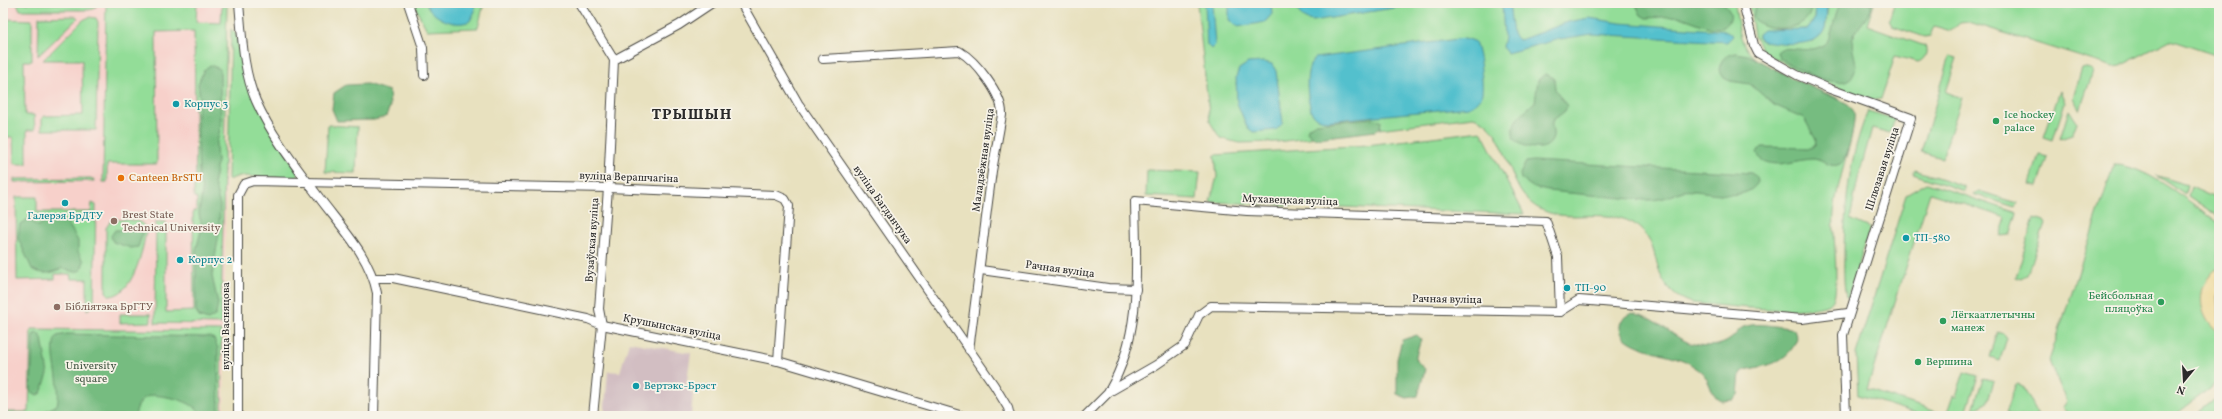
<svg xmlns="http://www.w3.org/2000/svg" width="2222" height="419" font-family="Vollkorn,serif">
<style>
.built{fill:#f7d0ca}
.industrial{fill:#d2bec2}
.green{fill:#93dd98;stroke:#5f8462}
.forest{fill:#76bc80;stroke:#507456}
.sand{fill:#eeda9e;stroke:#8c8264}
.water{fill:#53c0cd;stroke:#3f767c}
.lines{fill:none;stroke-linecap:round;stroke-linejoin:round}
.street-casing{stroke:#474641;stroke-width:10}
.street{stroke:#fff;stroke-width:8}
.culture-dot{fill:#0f9aa8;stroke:#f7f3e8;stroke-width:1.5}
.leisure-dot{fill:#2e9e5b;stroke:#f7f3e8;stroke-width:1.5}
.food-dot{fill:#e8710a;stroke:#f7f3e8;stroke-width:1.5}
.education-dot{fill:#8d6e63;stroke:#f7f3e8;stroke-width:1.5}
.labels{text-anchor:middle;dominant-baseline:central;stroke-width:3.5;stroke-linejoin:round;paint-order:stroke}
.culture-label{font-size:11px;fill:#0d838f;stroke:#f7f3e8;text-anchor:start}
.leisure-label{font-size:11px;fill:#27864d;stroke:#f7f3e8;text-anchor:start}
.street-label{font-size:11px;fill:#2b2b2b;stroke:#f7f3e8}
.food-label{font-size:11px;fill:#c56008;stroke:#f7f3e8;text-anchor:start}
.education-label{font-size:11px;fill:#785e54;stroke:#f7f3e8;text-anchor:start}
.park-label{font-size:11px;fill:#455846;stroke:#f7f3e8}
.district-label{font-size:15px;font-weight:bold;letter-spacing:1px;fill:#2b2b2b;stroke:#f7f3e8}
</style>
<rect width="100%" height="100%" fill="#f7f3e8"/>
<filter id="ink" filterUnits="userSpaceOnUse"><feTurbulence type="fractalNoise" baseFrequency=".025" numOctaves="2"/><feDisplacementMap in="SourceGraphic" scale="8" xChannelSelector="R" yChannelSelector="G"/><feConvolveMatrix kernelMatrix="1 2 1 2 8 2 1 2 1" color-interpolation-filters="sRGB"/></filter>
<filter id="wash" filterUnits="userSpaceOnUse"><feTurbulence type="fractalNoise" baseFrequency=".012" numOctaves="4" result="noise"/><feDisplacementMap in="SourceGraphic" scale="16" xChannelSelector="R" yChannelSelector="G"/><feGaussianBlur stdDeviation="0.9" result="paint"/><feColorMatrix in="noise" values="0 0 0 0 0 0 0 0 0 0 0 0 0 0 0 0 0 1.4 0 .05"/><feComposite in="paint" operator="in"/></filter>
<g filter="url(#wash)">
<rect width="100%" height="100%" fill="#e8e1bf"/>
<path class="built" d="M6 3H227L224 416H3V13H6Z"/>
<path class="industrial" d="M629 342 691 353 686 387 693 394 691 416H604L608 371 620 372Z"/>
<g class="green">
<path d="M17 3H98L94 9 88 10H20Z"/>
<path d="M106 3H197L196 22 221 23 222 3H227L221 324 155 323 156 222H166V312L194 311 193 211H197V198L194 197V185H196L194 31 156 32 157 164H107V182H103Z"/>
<path d="M413 3H484L478 28 427 30Z"/>
<path d="M1197 3H1735C1737 17 1738 35 1746 48 1758 68 1800 82 1821 91 1833 96 1846 100 1854 112 1853 146 1837 179 1834 213 1832 233 1840 285 1833 300 1824 319 1713 304 1691 303 1644 287 1667 241 1633 223 1598 204 1554 232 1524 196 1506 174 1505 124 1473 117L1277 142 1239 143 1220 138 1210 122Z"/>
<path d="M1749 3H1815L1814 20 1807 29 1758 34V38L1762 41H1814L1826 24 1828 3H1874L1867 25 1925 46C1928 52 1925 60 1918 62L1895 56 1881 99 1873 100 1802 74 1762 51 1754 36Z"/>
<path d="M1891 3H2219V43L2215 55 2170 40 2120 66 2113 67 1969 22 1960 23 1951 31 1934 26 1930 36 1925 37 1892 26 1889 20 1894 4Z"/>
<path d="M39 17 76 16 78 18 38 56Z"/>
<path d="M89 17 96 18 98 22 96 130H42V118L45 116 83 115 82 60H43L83 20Z"/>
<path d="M3 19 32 20V61H24L25 115H34L35 130H27V164H14L13 137H5L3 125Z"/>
<path d="M231 29 236 34 245 77 299 175 296 178 239 176 228 180Z"/>
<path d="M1950 56 1957 58 1946 92 1962 98 1942 158 1921 152Z"/>
<path d="M2086 68 2091 69 2093 72 2080 110 2073 98 2082 69Z"/>
<path d="M2060 91 2065 102 2053 140 2044 137Z"/>
<path d="M2069 110 2077 122 2072 135 2060 139Z"/>
<path d="M1868 111 1895 119 1890 133 1872 128 1858 179 1850 219 1870 228 1848 297H1846C1843 282 1844 267 1844 252 1845 203 1849 156 1868 111Z"/>
<path d="M328 125 358 127 356 173 325 172Z"/>
<path d="M1481 131 1524 214 1210 202 1217 177 1215 155 1367 145Z"/>
<path d="M2039 155 2048 157 2038 186 2030 184Z"/>
<path d="M2114 165C2145 164 2193 205 2219 223V381L2174 416H2074L2068 414 2062 407 2066 401 2049 361Z"/>
<path d="M1147 170 1200 172 1197 199 1146 196Z"/>
<path d="M1915 170 1964 186V191L1913 174Z"/>
<path d="M2156 175 2187 185 2185 194Z"/>
<path d="M91 178 95 181 14 182V179Z"/>
<path d="M1927 183 2017 213 2010 235 2000 236 2006 218 1930 193 1867 389 1946 415 1953 395 1956 396 1964 372 1978 376 1966 413 1961 416H1924L1858 395 1856 354 1906 195Z"/>
<path d="M2191 187 2219 200V217L2188 196Z"/>
<path d="M1979 191 2017 203 2015 207 1973 194Z"/>
<path d="M16 197H37V212H91L92 203 96 205 94 305 87 310V279H71L70 274H55V279L17 280Z"/>
<path d="M2034 218 2043 221 2045 224 2028 275 2022 279 2016 277Z"/>
<path d="M114 220C125 220 144 217 146 231 143 250 133 295 110 296L106 292V228L110 222Z"/>
<path d="M120 314H151V322L120 323Z"/>
<path d="M31 329 221 331 222 416H3V412H29Z"/>
<path d="M1998 332 2004 334 2007 338 2000 360 1990 357Z"/>
<path d="M1983 378 1994 381 1987 403 1973 410Z"/>
<path d="M2018 384 2023 386 2039 416H2014L2006 413 2015 386Z"/>
<path d="M2219 396V416H2194Z"/>
</g>
<g class="forest">
<path d="M1635 3H1723C1733 10 1733 22 1722 28H1711L1678 16 1646 18 1641 15Z"/>
<path d="M1755 3H1811C1816 31 1764 36 1753 17Z"/>
<path d="M1841 3H1872C1871 18 1857 25 1853 38 1850 49 1858 60 1855 71 1847 98 1793 67 1779 58L1777 52 1781 49C1791 47 1802 51 1812 49 1837 46 1830 19 1841 3Z"/>
<path d="M1735 53 1748 55 1796 80 1848 104C1850 106 1853 110 1854 112 1856 121 1848 160 1840 164 1830 169 1823 160 1814 159 1796 159 1777 170 1760 159L1757 152 1762 147 1810 148 1815 146 1816 140 1804 118 1774 105 1750 84 1730 81 1724 78 1719 70C1721 59 1725 55 1735 53Z"/>
<path d="M210 65 220 69 221 125 216 146 217 161 214 183 220 205 219 233 212 276 218 303 216 315 208 320 199 317 196 311V250L202 227 199 214 202 191 199 177 197 114 200 98 198 84 204 70Z"/>
<path d="M1545 74 1554 78 1555 89 1567 106 1565 111 1552 121C1551 127 1554 132 1553 137 1549 155 1522 148 1514 139 1509 121 1523 113 1535 102L1538 80Z"/>
<path d="M367 84 389 91 390 106 386 117 374 120 337 121 332 109 334 93 346 85Z"/>
<path d="M1373 118 1381 121 1380 128 1376 131 1317 138 1312 137 1307 131 1309 127 1316 123Z"/>
<path d="M1533 161 1751 173 1757 177 1758 182C1744 206 1704 188 1683 191 1675 193 1668 198 1659 199 1655 200 1649 200 1644 200L1548 191 1534 188 1521 179 1520 174 1526 162Z"/>
<path d="M28 219 38 226 50 219 61 220 68 223 78 241V252L84 261 81 270 75 272 62 268C52 274 42 275 32 269L18 238 20 224Z"/>
<path d="M135 226 140 228 143 233 138 247 131 248 113 242 111 236 115 230H126Z"/>
<path d="M1632 313C1660 317 1674 342 1698 345 1711 347 1725 346 1735 335 1738 331 1741 327 1747 326 1759 322 1777 327 1790 328L1794 330 1797 339C1788 363 1766 366 1744 370L1740 373 1738 395 1733 400 1721 401C1709 394 1711 378 1699 370 1693 366 1687 361 1680 359 1664 352 1618 347 1620 326 1621 318 1626 316 1632 313Z"/>
<path d="M38 333 42 338 48 374 41 393 37 395 31 391 33 337 34 334Z"/>
<path d="M67 334 210 337 214 339 218 348 219 416H202C193 400 170 397 153 395 141 397 137 405 135 416H36L57 405C63 386 47 347 57 336Z"/>
<path d="M1417 335 1421 339 1415 359 1425 369 1418 396 1407 398 1397 394V359L1402 340Z"/>
</g>
<path class="sand" d="M2219 267 2217 298 2219 333C2196 316 2195 284 2219 267Z"/>
<g class="water">
<path d="M426 3H474L475 11 470 21C455 28 432 18 426 3Z"/>
<path d="M1205 3H1212L1215 45 1211 49 1207 45Z"/>
<path d="M1229 3H1271L1272 14 1265 22 1238 27 1229 20Z"/>
<path d="M1297 3H1424L1313 21C1302 20 1298 14 1297 3Z"/>
<path d="M1502 3H1509L1513 34 1517 39 1520 40 1568 22 1589 18 1620 23 1727 31 1733 36 1727 42 1592 34 1560 39 1507 53 1502 47 1504 37Z"/>
<path d="M1815 3H1828C1826 11 1827 20 1825 28 1818 50 1780 43 1762 41L1758 38V34L1763 30 1807 29 1814 20Z"/>
<path d="M1465 38 1474 41C1479 48 1485 88 1481 97 1479 102 1474 104 1469 107L1326 121 1315 117 1312 113C1307 99 1303 69 1315 58Z"/>
<path d="M1264 62 1272 64 1276 71 1283 123 1276 130 1253 132 1247 127 1237 103 1236 77 1239 69 1248 63Z"/>
</g>
</g>
<g filter="url(#ink)">
<g class="lines">
<defs>
<g id="street">
<path d="M239 3C242 36 243 71 256 101 272 137 298 169 321 200 343 229 370 257 377 293L374 416"/>
<path d="M408 3 423 48 424 75"/>
<path d="M579 3 614 60 608 188 599 309 602 325 593 416"/>
<path d="M741 3 798 103 994 385 1008 408 1010 416"/>
<path d="M1743 3 1754 45 1758 53 1797 75 1830 89 1911 118 1843 335 1846 416"/>
<path d="M823 59 959 51C976 61 1003 95 1002 115L992 171 969 350"/>
<path d="M614 60 679 25 712 3"/>
<path d="M981 270 1108 288 1136 289"/>
<path d="M374 278H393L588 319 602 325 778 361 963 416"/>
<path d="M1109 391C1143 333 1136 266 1135 201L1247 211 1546 221 1558 257 1560 312"/>
<path d="M238 416V195L244 184 253 181 608 188 776 195 785 199 789 206 778 361"/>
<path d="M1085 416 1109 392 1156 365 1185 345 1199 315 1211 306 1560 312 1579 300 1802 319 1848 313"/>
</g>
</defs>
<use href="#street" class="street-casing"/>
<use href="#street" class="street"/>
</g>
</g>
<g class="culture-dot">
<circle cx="176" cy="104" r="4"/>
<circle cx="65" cy="203" r="4"/>
<circle cx="1906" cy="238" r="4"/>
<circle cx="180" cy="260" r="4"/>
<circle cx="1567" cy="288" r="4"/>
<circle cx="636" cy="386" r="4"/>
</g>
<g class="leisure-dot">
<circle cx="1996" cy="121" r="4"/>
<circle cx="2161" cy="302" r="4"/>
<circle cx="1943" cy="321" r="4"/>
<circle cx="1918" cy="362" r="4"/>
</g>
<circle class="food-dot" cx="121" cy="178" r="4"/>
<g class="education-dot">
<circle cx="114" cy="221" r="4"/>
<circle cx="57" cy="307" r="4"/>
</g>
<g class="labels">
<g class="culture-label">
<text x="184" y="104">Корпус 3</text>
<text x="65" y="216" text-anchor="middle">Галерэя БрДТУ</text>
<text x="1914" y="238">ТП-580</text>
<text x="188" y="260">Корпус 2</text>
<text x="1575" y="288">ТП-90</text>
<text x="644" y="386">Вертэкс-Брэст</text>
</g>
<g class="leisure-label">
<text x="2004" y="115">Ice hockey<tspan x="2004" dy="13">palace</tspan></text>
<text x="2153" y="296" text-anchor="end">Бейсбольная<tspan x="2153" dy="13">пляцоўка</tspan></text>
<text x="1951" y="315">Лёгкаатлетычны<tspan x="1951" dy="13">манеж</tspan></text>
<text x="1926" y="362">Вершина</text>
</g>
<g class="street-label">
<text transform="translate(984 160) rotate(-82)">Маладзёжная вуліца</text>
<text transform="translate(1883 169) rotate(-72)">Шлюзавая вуліца</text>
<text transform="translate(629 178) rotate(2)">вуліца Верашчагіна</text>
<text transform="translate(1290 201) rotate(2)">Мухавецкая вуліца</text>
<text transform="translate(882 205) rotate(55)">вуліца Багданчука</text>
<text transform="translate(593 240) rotate(-86)">Вузаўская вуліца</text>
<text transform="translate(1060 270) rotate(8)">Рачная вуліца</text>
<text transform="translate(1447 300) rotate(1)">Рачная вуліца</text>
<text transform="translate(226 326) rotate(-90)">вуліца Васняцова</text>
<text transform="translate(672 328) rotate(11)">Крушынская вуліца</text>
</g>
<g class="food-label">
<text x="129" y="178">Canteen BrSTU</text>
</g>
<g class="education-label">
<text x="122" y="215">Brest State<tspan x="122" dy="13">Technical University</tspan></text>
<text x="65" y="307">Бібліятэка БрГТУ</text>
</g>
<g class="park-label">
<text x="91" y="366">University<tspan x="91" dy="13">square</tspan></text>
</g>
<g class="district-label">
<text x="692" y="115">ТРЫШЫН</text>
</g>
</g>
<rect width="2222" height="419" fill="none" stroke="#f7f3e8" stroke-width="16"/>
<g transform="translate(2184 381) rotate(198)" stroke="#f7f3e8" stroke-width="3" paint-order="stroke">
<path d="M0-3L7 15L0 10L-7 15Z" fill="#2b2b2b"/>
<text y="-6" font-size="11" font-weight="bold" text-anchor="middle" fill="#2b2b2b">N</text>
</g>
</svg>
